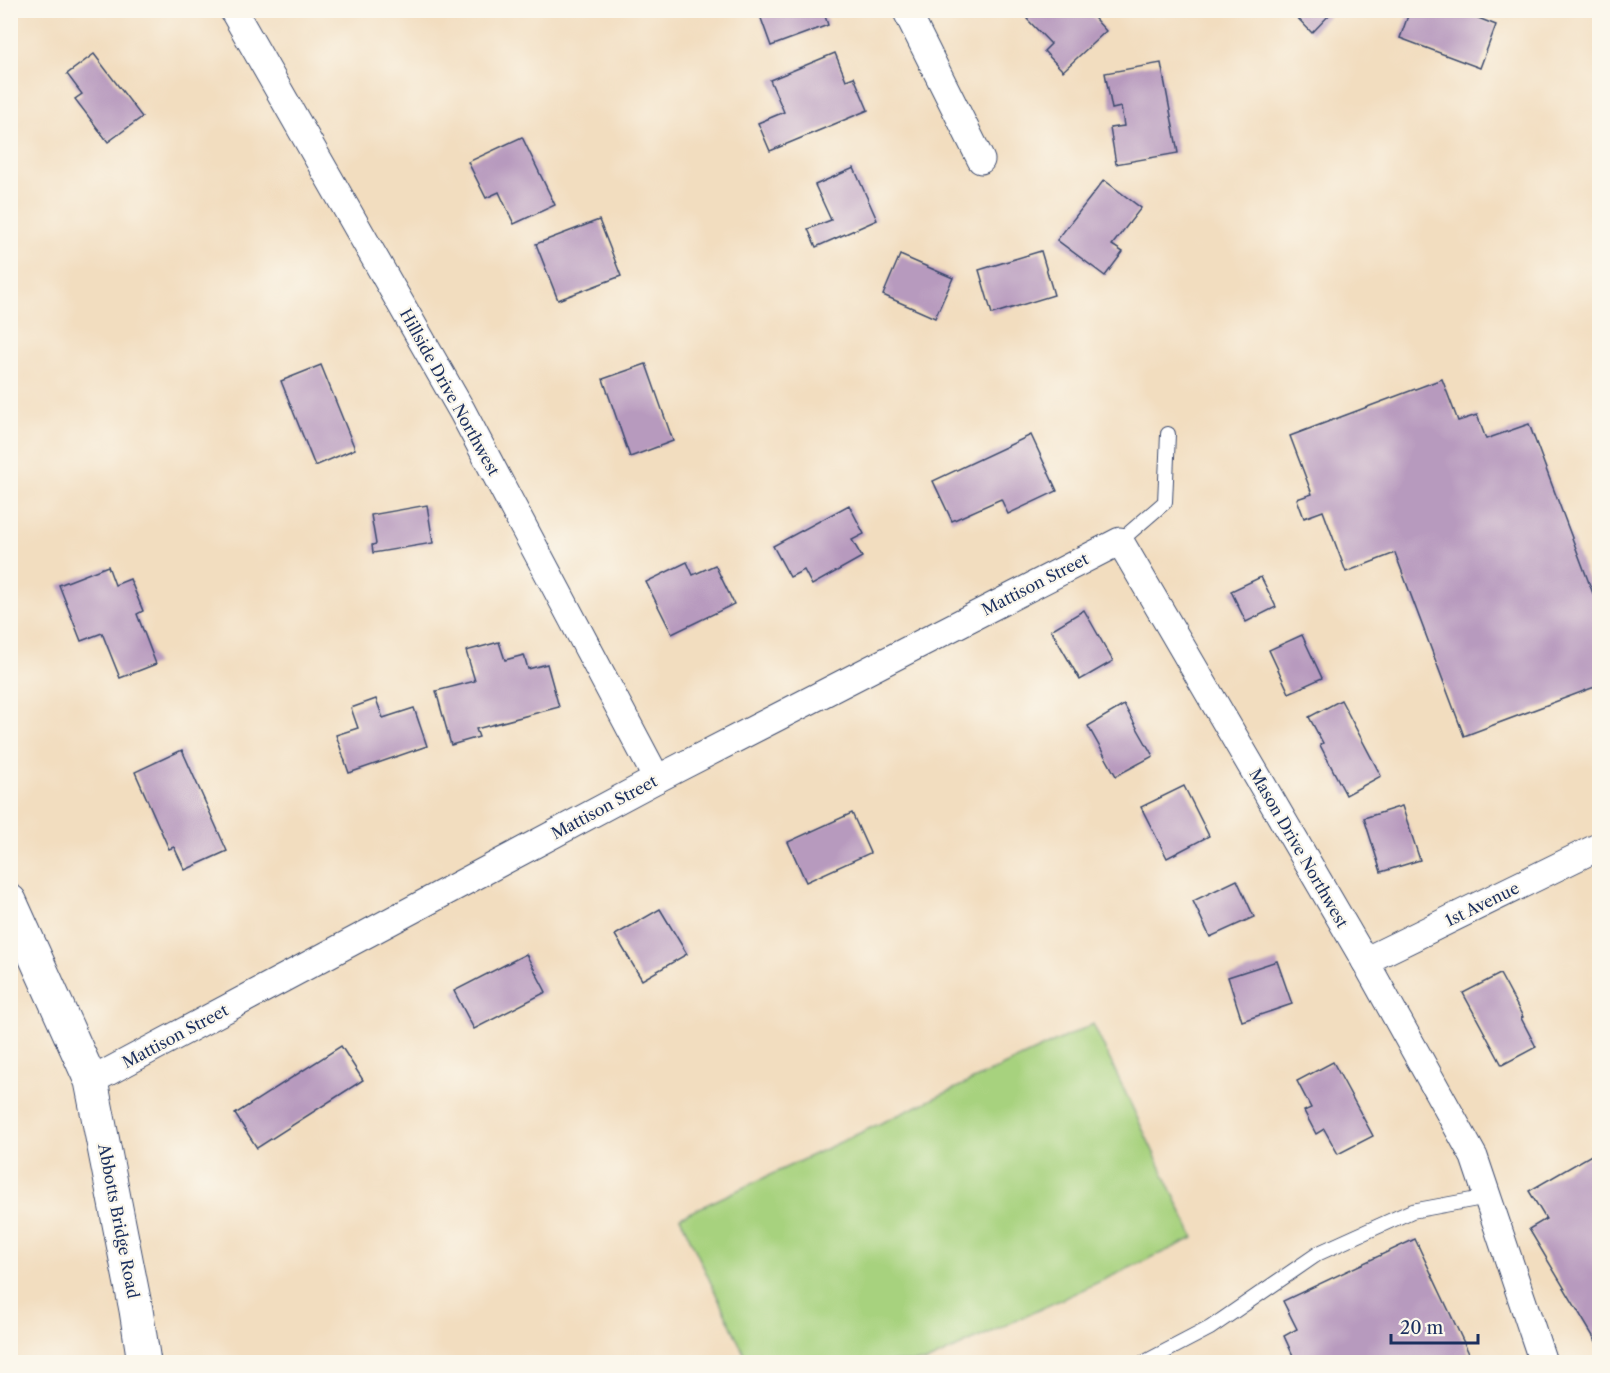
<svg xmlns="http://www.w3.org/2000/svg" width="1610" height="1373" font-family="'Libre Caslon Text',serif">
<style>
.green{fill:#a7d27e;stroke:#61806e;stroke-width:1.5}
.building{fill:#b79abe}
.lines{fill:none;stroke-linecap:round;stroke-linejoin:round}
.lane-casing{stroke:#3b496d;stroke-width:16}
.street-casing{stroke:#3b496d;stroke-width:29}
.secondary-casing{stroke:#3b496d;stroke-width:35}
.lane{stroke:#fff;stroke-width:14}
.street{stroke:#fff;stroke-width:27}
.secondary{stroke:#fff;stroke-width:33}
.labels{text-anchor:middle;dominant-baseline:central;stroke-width:4.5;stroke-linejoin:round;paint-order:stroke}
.street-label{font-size:16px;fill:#1b2f5e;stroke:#fbf7ec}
</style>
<rect width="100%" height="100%" fill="#fbf7ec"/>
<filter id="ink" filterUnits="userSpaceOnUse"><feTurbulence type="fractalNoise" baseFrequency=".0167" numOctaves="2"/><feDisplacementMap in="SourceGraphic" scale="12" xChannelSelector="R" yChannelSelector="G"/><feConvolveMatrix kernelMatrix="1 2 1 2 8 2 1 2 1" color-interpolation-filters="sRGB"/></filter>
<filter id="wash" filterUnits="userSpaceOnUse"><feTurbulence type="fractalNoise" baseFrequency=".008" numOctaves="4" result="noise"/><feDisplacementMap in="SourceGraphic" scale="24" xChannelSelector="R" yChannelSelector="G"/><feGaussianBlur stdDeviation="1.35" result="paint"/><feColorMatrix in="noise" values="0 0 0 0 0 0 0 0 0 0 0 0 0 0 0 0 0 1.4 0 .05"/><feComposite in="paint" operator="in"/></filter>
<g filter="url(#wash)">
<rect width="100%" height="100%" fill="#f2ddbf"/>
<path class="green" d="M1093 1024 1194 1238 926 1362H748L680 1217Z"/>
<g id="blocks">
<g class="building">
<path d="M758 10H823L828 25 771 46Z"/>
<path d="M1035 10H1087L1106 31 1063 71 1044 51 1051 44 1027 19Z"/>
<path d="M1290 10H1334L1312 33Z"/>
<path d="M1410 10H1458L1496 25 1480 68 1400 38Z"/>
<path d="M835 53 846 80 854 77 868 110 770 151 758 123 784 112 770 80Z"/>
<path d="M94 54 142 117 108 142 75 99 82 94 67 74Z"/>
<path d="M1161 63 1178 153 1116 164 1110 128 1124 126 1121 107 1112 109 1105 73Z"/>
<path d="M522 137 555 205 514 224 499 192 486 198 468 162Z"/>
<path d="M854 168 877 220 816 247 808 229 831 220 815 185Z"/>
<path d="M1104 180 1141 208 1112 245 1123 252 1105 276 1057 240Z"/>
<path d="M599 220 621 276 558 300 536 244Z"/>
<path d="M1041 251 1054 295 992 314 979 270Z"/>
<path d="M900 255 953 278 935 318 883 295Z"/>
<path d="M646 364 673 441 630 457 603 379Z"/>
<path d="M321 365 355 449 315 466 281 381Z"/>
<path d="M1442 379 1458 421 1477 415 1486 439 1529 424 1600 612V685L1464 736 1395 553 1346 572 1323 511 1304 518 1297 499 1312 494 1290 436Z"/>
<path d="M1031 435 1057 491 1008 514 1001 499 952 521 933 481Z"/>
<path d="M427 505 433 543 373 553 372 545 376 544 371 515Z"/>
<path d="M849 505 864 534 852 540 862 557 812 585 804 570 790 577 773 546Z"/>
<path d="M687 562 693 575 715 565 734 604 672 634 646 582Z"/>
<path d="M108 566 115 585 130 579 143 611 137 614 156 664 120 678 102 633 81 641 59 585Z"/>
<path d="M1261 577 1276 607 1246 622 1231 591Z"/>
<path d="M1084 610 1113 661 1080 680 1051 630Z"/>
<path d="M1302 635 1322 678 1289 693 1269 650Z"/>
<path d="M499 642 505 660 524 655 528 669 547 664 559 707 476 729 479 737 451 745 436 691 475 681 466 651Z"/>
<path d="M376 699 383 718 414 708 427 746 349 773 336 735 358 728 351 708Z"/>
<path d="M1341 700 1381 776 1346 795 1320 745 1323 743 1309 717Z"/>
<path d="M1124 705 1153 756 1116 776 1088 726Z"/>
<path d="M182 750 227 851 185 870 174 847 169 849 135 772Z"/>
<path d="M1184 786 1209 836 1167 858 1141 807Z"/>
<path d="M1402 806 1420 860 1381 872 1364 818Z"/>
<path d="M852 813 870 853 806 882 788 842Z"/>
<path d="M1237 880 1254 917 1210 937 1193 901Z"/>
<path d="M660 909 687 954 642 980 615 935Z"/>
<path d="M526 954 546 992 474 1029 454 991Z"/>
<path d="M1277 961 1292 1004 1242 1021 1228 977Z"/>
<path d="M1500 974 1523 1017 1521 1018 1536 1047 1502 1065 1463 993Z"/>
<path d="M341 1046 363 1080 257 1148 235 1114Z"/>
<path d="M1333 1062 1373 1136 1338 1154 1324 1129 1316 1134 1304 1111 1311 1108 1297 1081Z"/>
<path d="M1600 1150V1348L1529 1229 1546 1219 1529 1191Z"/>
<path d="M1415 1239 1473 1362H1296L1284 1336 1297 1329 1283 1301Z"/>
</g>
</g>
</g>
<g filter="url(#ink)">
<use href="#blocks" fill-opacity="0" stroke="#3b496d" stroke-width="1.5"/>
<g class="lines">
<defs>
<g id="lane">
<path d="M1120 541 1165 502 1168 434"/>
<path d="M1145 1362 1210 1328 1319 1253 1412 1211 1488 1197"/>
</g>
<g id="street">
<path d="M233 10 462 411 657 779"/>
<path d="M906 10 981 160"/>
<path d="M1365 961 1600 846"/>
<path d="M91 1081 657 779 1120 541 1365 961 1474 1157 1543 1362"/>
</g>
<path id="secondary" d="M10 901 91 1081 136 1310 144 1362"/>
</defs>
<use href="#lane" class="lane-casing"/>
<use href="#street" class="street-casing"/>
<use href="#secondary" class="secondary-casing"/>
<use href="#lane" class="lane"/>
<use href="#street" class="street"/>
<use href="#secondary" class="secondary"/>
</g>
</g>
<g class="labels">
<g class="street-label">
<text transform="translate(450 392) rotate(61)">Hillside Drive Northwest</text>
<text transform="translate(1035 584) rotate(-27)">Mattison Street</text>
<text transform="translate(604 807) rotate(-28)">Mattison Street</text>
<text transform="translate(1299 848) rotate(60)">Mason Drive Northwest</text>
<text transform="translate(1482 904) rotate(-26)">1st Avenue</text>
<text transform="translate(175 1036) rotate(-28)">Mattison Street</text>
<text transform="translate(119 1221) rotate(79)">Abbotts Bridge Road</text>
</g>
</g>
<rect width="1610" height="1373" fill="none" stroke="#fbf7ec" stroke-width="36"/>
<path d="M1391 1334v9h87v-9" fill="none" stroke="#1b2f5e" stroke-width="3"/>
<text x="1400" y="1334" font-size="18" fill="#1b2f5e" stroke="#fbf7ec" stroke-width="4.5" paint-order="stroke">20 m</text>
</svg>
